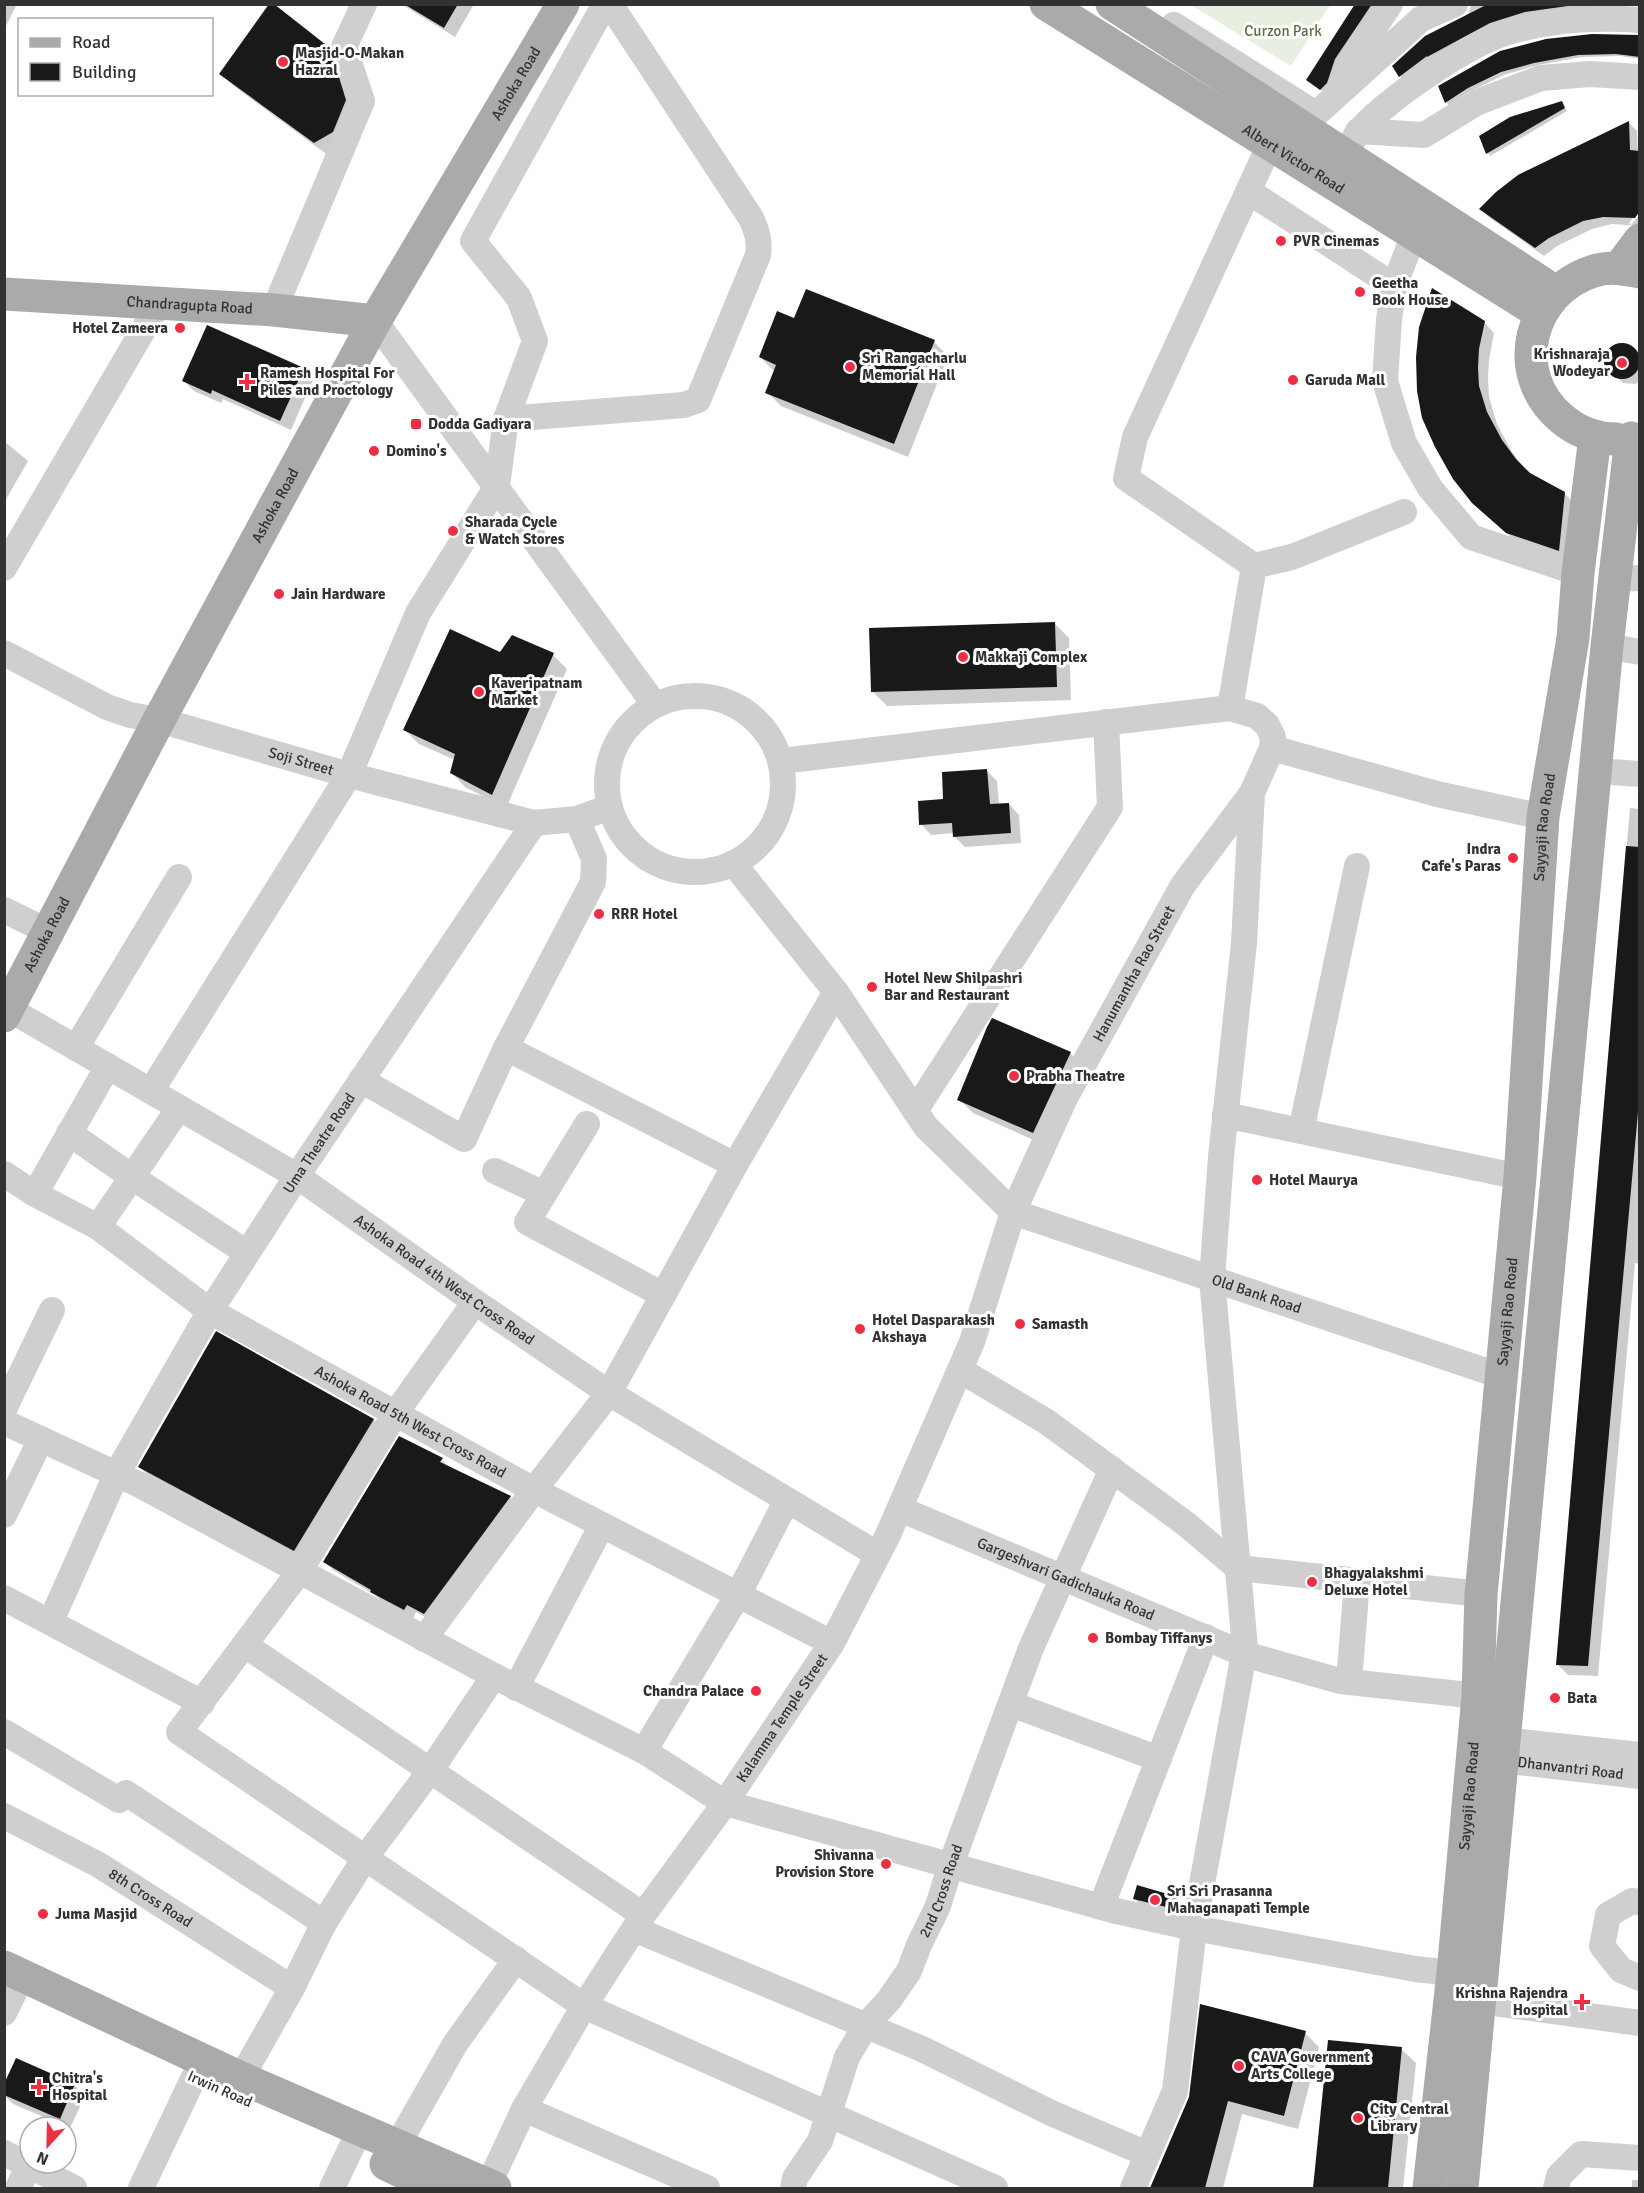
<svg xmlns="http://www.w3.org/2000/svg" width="1644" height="2193" font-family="Signika,sans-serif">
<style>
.green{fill:#e8efe0}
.shadow{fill:#0003}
.building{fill:#191919}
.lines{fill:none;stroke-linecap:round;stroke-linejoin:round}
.minor{stroke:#cfcfcf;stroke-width:26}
.major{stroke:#aaa;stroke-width:33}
.poi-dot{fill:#ee2e43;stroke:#fff;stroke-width:2}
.labels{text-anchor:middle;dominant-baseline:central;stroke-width:6;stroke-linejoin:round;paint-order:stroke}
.park-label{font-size:15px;fill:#56713c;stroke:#fff}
.poi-label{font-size:15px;font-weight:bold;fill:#323232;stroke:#fff;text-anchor:start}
.street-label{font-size:15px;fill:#323232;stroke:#fff}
</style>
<rect width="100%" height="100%" fill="#fff"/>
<path class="green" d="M1191 5H1330L1291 66Z"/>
<g class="shadow">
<path d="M4 4H17L4 30Z"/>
<path d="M401 4H474L455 37Z"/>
<path d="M1357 4H1376L1324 92 1311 83Z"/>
<path d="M1471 4H1589L1592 7 1431 59 1430 58 1403 79 1400 76 1469 13Z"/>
<path d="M1640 36V59L1620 56 1582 57 1538 65 1504 75 1471 91 1449 105 1446 102 1501 52Z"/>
<path d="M329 49 344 63 359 115 329 156 235 87 221 73Z"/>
<path d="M1562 103 1567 111 1490 156 1488 153 1481 136Z"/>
<path d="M1629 123 1637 131 1640 209 1629 223 1631 225 1640 214V226L1612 224 1592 229 1557 246 1544 256 1490 218 1481 209 1519 176Z"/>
<path d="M795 320 934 342 948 356 908 457 781 406 767 392 775 372 760 357Z"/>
<path d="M1484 322 1494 333 1489 360 1488 379 1489 397 1497 424 1512 452 1525 470 1564 493 1575 504 1569 560 1518 543 1484 513 1454 478Z"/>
<path d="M1616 346H1628L1640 357V380L1636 384 1623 383 1607 367V355Z"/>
<path d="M303 370 313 380 291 430 223 399 221 403 194 391 184 381Z"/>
<path d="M4 441 28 461 4 503Z"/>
<path d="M1055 624 1069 638 1071 700 887 706 873 692Z"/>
<path d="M501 654 553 655 567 669 506 808 465 787 451 772 455 760 419 744 405 730Z"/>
<path d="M987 771 997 781 999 805 1009 804 1019 815 1021 843 965 847 954 836V833L931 835 921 824 945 801Z"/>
<path d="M1630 808 1640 809V1264L1635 1263 1598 1676 1568 1675 1557 1664Z"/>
<path d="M1070 1053 1084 1067 1047 1146 973 1113 959 1099Z"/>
<path d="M216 1333 374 1420 381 1428 302 1558 147 1474 139 1467Z"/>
<path d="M442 1460 450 1468 510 1497 518 1506 433 1621 416 1612 413 1618 380 1600 375 1595 333 1570 325 1562Z"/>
<path d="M1178 1898 1184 1905 1182 1914 1141 1906 1135 1899Z"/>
<path d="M1305 2033 1319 2047 1298 2129 1242 2114 1223 2188H1152L1190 2097Z"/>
<path d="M1329 2041 1401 2049 1416 2063 1403 2188H1315Z"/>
<path d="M74 2085 85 2096 70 2128 13 2104 4 2095V2088Z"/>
<rect x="1632" y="2180" width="8" height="8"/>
</g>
<g class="building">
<path d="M269 4H274L330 48 346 100 333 132 314 143 219 74Z"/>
<path d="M404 4H458L444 28Z"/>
<path d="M1355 4H1372L1335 59 1327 83 1320 90 1306 80Z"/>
<path d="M1488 4H1582L1525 12 1490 23 1427 57V56L1399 77 1392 66 1425 36Z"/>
<path d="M1592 34 1640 35V57L1616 54 1578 55 1534 63 1501 72 1468 88 1445 103 1438 86 1500 51 1546 39Z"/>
<path d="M1562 101 1565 108 1486 154 1479 136 1510 117Z"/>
<path d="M1629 121 1630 150 1640 151V211L1635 218 1603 217 1583 221 1549 238 1535 248 1479 209 1496 192 1518 175Z"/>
<path d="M1432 288 1485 321 1479 349 1478 368 1479 386 1487 412 1502 440 1516 459 1530 473 1565 492 1559 551 1506 533 1497 525 1472 503 1453 479 1435 447 1422 418 1417 391 1416 357 1419 327Z"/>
<path d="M806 289 935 340 894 444 765 393 776 365 759 357 777 311 794 318Z"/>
<path d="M207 325 304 368 280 421 212 390 211 394 182 381Z"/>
<circle cx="1622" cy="361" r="18"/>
<path d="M1055 622 1057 687 871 692 869 628Z"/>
<path d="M450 629 500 652 512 635 554 653 492 795 450 773 455 754 403 730Z"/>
<path d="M987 769 990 804 1009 803 1011 833 953 837 952 823 919 825 918 801 943 799 942 772Z"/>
<path d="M1626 846 1640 847V1090L1588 1666 1556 1665Z"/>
<path d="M992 1018 1071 1052 1033 1133 957 1100 987 1027Z"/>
<path d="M216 1331 374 1419 294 1551 138 1467Z"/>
<path d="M399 1436 443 1458 440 1462 511 1496 424 1614 407 1605 404 1610 370 1592 371 1590 323 1562Z"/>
<path d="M1137 1885 1178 1897 1175 1909 1133 1899Z"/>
<path d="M1200 2004 1306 2031 1284 2116 1228 2101 1205 2188H1150L1189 2097Z"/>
<path d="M1328 2040 1402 2047 1388 2188H1313Z"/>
<path d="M16 2058 75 2084 60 2119 4 2095V2084Z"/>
</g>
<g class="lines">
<g class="minor">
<path d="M1174 25 1316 114 1421 19 1455 4"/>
<path d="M1341 87 1348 67 1390 4"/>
<path d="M1358 131 1424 135 1478 102 1541 78 1590 74 1640 77"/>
<path d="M1345 154C1350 146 1354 137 1360 130 1389 98 1470 42 1512 31 1554 19 1597 17 1640 20"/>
<path d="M1248 191 1394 286"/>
<path d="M1414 235 1394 286 1389 320 1385 381 1404 443 1430 488 1471 537 1578 573"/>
<path d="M274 310 362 101 344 47 364 4"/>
<path d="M375 321 655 705"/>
<path d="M506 419 684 405 698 400 758 255C760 241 757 231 751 218L610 4"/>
<path d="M1254 566 1126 478 1135 437 1270 144"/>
<path d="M4 568 159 303"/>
<path d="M1614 579 1640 578"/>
<path d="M1607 646 1640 652"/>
<path id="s1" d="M4 653 107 707 130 715 159 720 349 775 534 823 577 819 610 807"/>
<circle cx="695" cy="784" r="88"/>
<path d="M1230 708 1254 566 1292 557 1404 512"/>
<path d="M1272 748 1437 794 1543 817"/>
<path d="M1595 771 1640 774"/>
<path id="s2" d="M733 863 836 992 926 1127 1013 1212 1501 1376"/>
<path d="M4 910 49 932"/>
<path id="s3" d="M9 1009 297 1176 475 1302 609 1393 877 1554"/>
<path d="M76 1048 179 877"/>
<path d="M506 1048 735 1165"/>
<path d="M361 1080 464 1139 506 1048 593 882 594 859 577 819"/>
<path d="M151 1091 349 775 418 613 497 486 506 419 535 341 519 298 473 241 605 4"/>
<path d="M915 1111 1110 807 1106 722"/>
<path d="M1225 1115 1520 1177"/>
<path d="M587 1124 527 1222 663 1295"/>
<path d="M1301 1131 1357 866"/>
<path d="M69 1133 132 1177 247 1253"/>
<path d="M495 1171 544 1194"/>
<path id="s4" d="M4 1174 35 1194 98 1227 210 1311 534 1490 832 1643"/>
<path d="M35 1194 108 1066"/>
<path d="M98 1227 179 1108"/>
<path d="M475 1302 395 1414 299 1572 179 1732 584 2006 995 2188"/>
<path d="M960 1370 1047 1422 1186 1524 1238 1568 1481 1594"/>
<path d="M4 1409 52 1310"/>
<path d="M4 1422 138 1484 494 1676 644 1751 725 1803 1116 1911 1194 1928 1415 1969 1453 1973"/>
<path id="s5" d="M900 1509 1244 1654 1340 1681 1478 1696"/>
<path d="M4 1515 41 1439"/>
<path d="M4 1598 202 1703"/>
<path id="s6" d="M51 1621 117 1473 210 1311 297 1176 534 823"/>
<path d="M424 1639 534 1490 609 1393 735 1165 836 992"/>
<path d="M245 1645 643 1915"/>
<path d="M1349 1682 1357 1581"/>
<path d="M516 1688 602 1525"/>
<path d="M1011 1704 1159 1759"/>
<path d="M4 1732 119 1800 126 1793 324 1923"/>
<path d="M1503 1740 1640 1755"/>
<path d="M644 1751 738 1595 787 1500"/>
<path id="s7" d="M1501 1760 1640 1776"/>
<path id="s8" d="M4 1816 99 1865 292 1988"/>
<path d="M1640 1902 1632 1901 1608 1915 1602 1946 1621 1970 1640 1978"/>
<path d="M1101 1907 1206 1637"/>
<path d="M634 1929 922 2049 1051 2113 1147 2154"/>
<path d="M1479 2001 1640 2023"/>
<path d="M4 2013 14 1993"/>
<path d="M241 2078 292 1988 324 1923 365 1858 430 1771 494 1676"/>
<path d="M524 2109 707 2188"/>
<path d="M397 2146 455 2044 516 1959"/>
<path d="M4 2153 74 2188"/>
<path d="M18 2188 29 2165"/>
<path d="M141 2188 194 2077"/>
<path d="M332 2188 352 2146"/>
<path id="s9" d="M487 2188 524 2109 584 2006 643 1915 725 1803 832 1643 887 1537 972 1342 1013 1212 1065 1098 1183 885 1252 793 1272 748 1273 737 1267 725 1257 716 1230 708 781 761"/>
<path id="s10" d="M793 2188 795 2178 820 2141 847 2057 866 2025 889 2000 909 1971 919 1945 938 1906 950 1867 1031 1648 1112 1469"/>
<path d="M1133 2188 1175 2091 1194 1928 1245 1648 1212 1279 1221 1157 1244 943 1252 793"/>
<path d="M1556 2188 1559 2176 1581 2154 1640 2158"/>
</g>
<g class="major">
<path id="s11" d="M1046 4 1540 313"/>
<path d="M1112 4 1556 292"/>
<path d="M1619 268 1640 240"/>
<path id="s12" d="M4 294 274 310 375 321"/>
<path d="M1616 439C1596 439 1576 431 1561 418 1508 373 1529 291 1594 271 1609 266 1624 269 1640 272"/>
<path id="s13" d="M4 1016 159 720 375 321 563 4"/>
<path d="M4 1967 241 2078 495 2188"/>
<path d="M386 2164 436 2188"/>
<path id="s14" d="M1429 2188 1453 1973 1478 1696 1481 1594 1520 1177 1543 817 1573 638 1578 573 1595 437"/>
<path d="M1462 2188 1607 646 1631 438"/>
</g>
</g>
<g class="poi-dot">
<circle cx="283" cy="62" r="6"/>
<circle cx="1281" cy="241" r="6"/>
<circle cx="1360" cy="292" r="6"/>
<circle cx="180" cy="328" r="6"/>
<circle cx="1622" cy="363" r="6"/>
<circle cx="850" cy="367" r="6"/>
<circle cx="1293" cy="380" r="6"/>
<path d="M244 373h6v6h6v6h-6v6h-6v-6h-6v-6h6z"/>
<rect x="410" y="418" width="12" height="12" rx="3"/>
<circle cx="374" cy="451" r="6"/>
<circle cx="453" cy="531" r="6"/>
<circle cx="279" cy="594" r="6"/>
<circle cx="963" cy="657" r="6"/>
<circle cx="479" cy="692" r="6"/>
<circle cx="1513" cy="858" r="6"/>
<circle cx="599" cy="914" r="6"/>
<circle cx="872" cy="987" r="6"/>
<circle cx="1014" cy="1076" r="6"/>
<circle cx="1257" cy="1180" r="6"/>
<circle cx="1020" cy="1324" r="6"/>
<circle cx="860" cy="1329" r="6"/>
<circle cx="1312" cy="1582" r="6"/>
<circle cx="1093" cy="1638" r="6"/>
<circle cx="756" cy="1691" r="6"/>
<circle cx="1555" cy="1698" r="6"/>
<circle cx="886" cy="1864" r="6"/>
<circle cx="1155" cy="1900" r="6"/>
<circle cx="43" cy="1914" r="6"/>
<path d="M1579 1993h6v6h6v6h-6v6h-6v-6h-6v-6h6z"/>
<circle cx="1239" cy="2066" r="6"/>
<path d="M36 2078h6v6h6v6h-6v6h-6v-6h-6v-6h6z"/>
<circle cx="1358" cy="2118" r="6"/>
</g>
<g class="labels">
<g class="park-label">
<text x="1283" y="31">Curzon Park</text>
</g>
<g class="poi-label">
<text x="295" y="53">Masjid-O-Makan<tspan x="295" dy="17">Hazral</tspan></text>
<text x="1293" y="241">PVR Cinemas</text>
<text x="1372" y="283">Geetha<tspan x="1372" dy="17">Book House</tspan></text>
<text x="168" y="328" text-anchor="end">Hotel Zameera</text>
<text x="1610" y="354" text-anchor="end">Krishnaraja<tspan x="1610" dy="17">Wodeyar</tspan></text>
<text x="862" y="358">Sri Rangacharlu<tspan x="862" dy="17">Memorial Hall</tspan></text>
<text x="260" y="373">Ramesh Hospital For<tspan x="260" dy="17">Piles and Proctology</tspan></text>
<text x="1305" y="380">Garuda Mall</text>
<text x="428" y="424">Dodda Gadiyara</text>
<text x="386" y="451">Domino's</text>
<text x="465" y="522">Sharada Cycle<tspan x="465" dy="17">&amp; Watch Stores</tspan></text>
<text x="291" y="594">Jain Hardware</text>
<text x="975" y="657">Makkaji Complex</text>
<text x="491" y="683">Kaveripatnam<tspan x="491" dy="17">Market</tspan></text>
<text x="1501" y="849" text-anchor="end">Indra<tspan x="1501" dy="17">Cafe's Paras</tspan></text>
<text x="611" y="914">RRR Hotel</text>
<text x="884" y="978">Hotel New Shilpashri<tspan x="884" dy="17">Bar and Restaurant</tspan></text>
<text x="1026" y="1076">Prabha Theatre</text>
<text x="1269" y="1180">Hotel Maurya</text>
<text x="872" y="1320">Hotel Dasparakash<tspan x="872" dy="17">Akshaya</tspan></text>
<text x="1032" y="1324">Samasth</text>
<text x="1324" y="1573">Bhagyalakshmi<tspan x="1324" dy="17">Deluxe Hotel</tspan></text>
<text x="1105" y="1638">Bombay Tiffanys</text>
<text x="744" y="1691" text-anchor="end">Chandra Palace</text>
<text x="1567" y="1698">Bata</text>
<text x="874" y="1855" text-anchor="end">Shivanna<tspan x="874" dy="17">Provision Store</tspan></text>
<text x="1167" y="1891">Sri Sri Prasanna<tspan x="1167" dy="17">Mahaganapati Temple</tspan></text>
<text x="55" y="1914">Juma Masjid</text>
<text x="1568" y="1993" text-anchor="end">Krishna Rajendra<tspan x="1568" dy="17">Hospital</tspan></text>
<text x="1251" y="2057">CAVA Government<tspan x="1251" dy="17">Arts College</tspan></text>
<text x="52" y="2078">Chitra's<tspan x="52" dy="17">Hospital</tspan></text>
<text x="1370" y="2109">City Central<tspan x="1370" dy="17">Library</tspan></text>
</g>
<g class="street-label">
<text stroke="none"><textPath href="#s13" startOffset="1064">Ashoka Road</textPath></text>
<text stroke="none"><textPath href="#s11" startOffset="292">Albert Victor Road</textPath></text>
<text stroke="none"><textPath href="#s12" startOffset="186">Chandragupta Road</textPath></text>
<text stroke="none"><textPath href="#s13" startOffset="578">Ashoka Road</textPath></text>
<text stroke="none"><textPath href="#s1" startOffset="318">Soji Street</textPath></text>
<text stroke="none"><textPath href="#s14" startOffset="1366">Sayyaji Rao Road</textPath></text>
<text stroke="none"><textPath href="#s13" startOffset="92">Ashoka Road</textPath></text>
<text stroke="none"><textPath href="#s9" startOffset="1382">Hanumantha Rao Street</textPath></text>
<text stroke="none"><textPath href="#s6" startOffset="549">Uma Theatre Road</textPath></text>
<text stroke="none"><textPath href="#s3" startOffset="513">Ashoka Road 4th West Cross Road</textPath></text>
<text stroke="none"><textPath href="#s2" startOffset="706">Old Bank Road</textPath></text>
<text stroke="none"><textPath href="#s14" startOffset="880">Sayyaji Rao Road</textPath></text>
<text stroke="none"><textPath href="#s4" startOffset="477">Ashoka Road 5th West Cross Road</textPath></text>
<text stroke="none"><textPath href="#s5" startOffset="180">Gargeshvari Gadichauka Road</textPath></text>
<text stroke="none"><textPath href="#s9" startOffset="556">Kalamma Temple Street</textPath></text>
<text stroke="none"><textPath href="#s7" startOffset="70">Dhanvantri Road</textPath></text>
<text stroke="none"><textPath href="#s14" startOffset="394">Sayyaji Rao Road</textPath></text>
<text stroke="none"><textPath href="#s10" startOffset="336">2nd Cross Road</textPath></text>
<text stroke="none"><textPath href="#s8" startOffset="168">8th Cross Road</textPath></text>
<text transform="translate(220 2089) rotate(24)">Irwin Road</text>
</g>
</g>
<rect width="1644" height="2193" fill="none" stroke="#323232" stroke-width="12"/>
<rect x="18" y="18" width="195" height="78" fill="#ffffff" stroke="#adadad" stroke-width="1.5"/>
<rect x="30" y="38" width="30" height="9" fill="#aaaaaa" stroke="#adadad" stroke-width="1.5"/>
<text x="72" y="48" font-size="18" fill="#323232">Road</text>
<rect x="30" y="63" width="30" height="18" fill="#191919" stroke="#adadad" stroke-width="1.5"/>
<text x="72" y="78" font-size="18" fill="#323232">Building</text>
<g transform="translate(48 2145) rotate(202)"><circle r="28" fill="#ffffff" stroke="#adadad" stroke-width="1.5"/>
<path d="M0-4.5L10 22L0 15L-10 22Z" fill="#ee2e43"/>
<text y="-9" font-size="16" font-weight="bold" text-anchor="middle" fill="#323232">N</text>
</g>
</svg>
